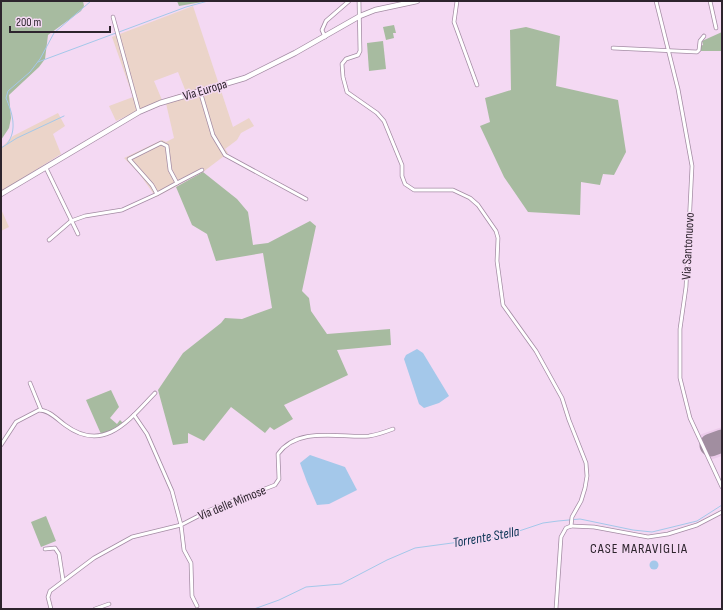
<svg xmlns="http://www.w3.org/2000/svg" width="723" height="610" font-family="'Sofia Sans Condensed',sans-serif">
<style>
.built{fill:#eccceb}
.industrial{fill:#ebd4c9}
.green{fill:#a7bba0}
.water{fill:#a4c8ea}
.lines{fill:none;stroke-linecap:round;stroke-linejoin:round}
.stream{stroke:#a4c8ea;stroke-width:1}
.runway{stroke:#a18ea0;stroke-width:23}
.street-casing{stroke:#a48ca4;stroke-width:4.5}
.secondary-casing{stroke:#a48ca4;stroke-width:6}
.street{stroke:#fff;stroke-width:3}
.secondary{stroke:#fff;stroke-width:4.5}
.labels{text-anchor:middle;dominant-baseline:central;stroke-width:3;stroke-linejoin:round;paint-order:stroke}
.street-label{font-size:13px;fill:#2d242d;stroke:#f4d9f3}
.water-label{font-size:14px;font-style:italic;fill:#0a3354;stroke:#f4d9f3}
.neighbourhood-label{font-size:14px;letter-spacing:1px;fill:#2d242d;stroke:#f4d9f3}
</style>
<rect width="100%" height="100%" fill="#f4d9f3"/>
<path class="built" d="M722 427V456L710 460 699 435Z"/>
<g class="industrial">
<path d="M193 6 233 127 249 118 254 126 241 133 237 140 225 149 228 153 203 172 156 197 138 172 124 158 162 140 166 142 174 138 165 99 186 92 178 72 154 81 162 100 116 121 109 106 133 97 112 37Z"/>
<path d="M58 113 65 126 53 134 61 154 1 192V148L13 136Z"/>
<path d="M1 209 9 227 1 231Z"/>
</g>
<g class="green">
<path d="M1 1H83L84 6 81 11 48 35 45 59 39 67 9 95 11 118 9 128 1 140Z"/>
<path d="M177 1H208L179 6Z"/>
<path d="M394 25 396 33H393L394 38 386 40 383 27Z"/>
<path d="M526 27 560 36 556 86 618 100 626 152 614 175 603 174 600 185 581 182 580 215 528 212 504 177 480 126 490 122 485 98 511 90 510 30Z"/>
<path d="M722 32V51H701L700 46 703 45 702 41Z"/>
<path d="M383 41 386 69 369 71 367 43Z"/>
<path d="M203 172 237 199 248 212 253 245 268 243 310 221 316 226 302 291 309 298 311 311 327 334 390 329 391 345 337 350 348 375 284 405 293 419 274 430 270 427 265 433 231 407 204 441 188 433V443L173 445 158 390 183 353 221 323 225 318 242 319 272 308 263 253 216 261 207 234 192 225 176 187Z"/>
<path d="M111 390 119 407 110 418 117 424 120 420 123 423 114 430 101 434 86 400Z"/>
<path d="M46 516 56 541 41 547 31 522Z"/>
</g>
<g class="water">
<path d="M417 349 423 353 449 396 439 403 424 408 419 404 404 359 406 355Z"/>
<path d="M310 455 345 467 357 490 329 504 317 505 307 482 300 463Z"/>
<circle cx="654" cy="565" r="4.5"/>
</g>
<g class="lines">
<g class="stream">
<path d="M119 32 186 7 208 1"/>
<path d="M38 62 116 33"/>
<path d="M7 144C18 130 12 112 6 98L8 91 30 72 40 59 54 33 91 1"/>
<path d="M1 148 17 138 64 116"/>
<path d="M254 609 279 600 306 587 341 584 387 560 415 548 504 536 543 523 558 521 580 519 633 530 652 532 697 521 722 505"/>
</g>
<path class="runway" d="M711 445 722 441"/>
<defs>
<g id="street">
<path d="M359 1 360 51 358 55 346 59 342 64 343 77 347 92 377 113 384 121 402 165V176L405 184 414 190H453L470 198 478 205 496 231 498 238 497 261 503 305 536 351 562 398 569 420 586 463 587 476 585 488 581 501 572 517 571 526"/>
<path d="M457 1 454 22 477 85"/>
<path d="M656 1 678 89 692 166 686 287 680 329V378L690 418 722 487"/>
<path d="M710 1 716 28"/>
<path d="M113 17 139 112"/>
<path d="M325 37 322 30 326 21 349 1"/>
<path d="M613 48 697 52 699 50 700 41 704 36"/>
<path d="M200 91 213 135 225 155 306 199"/>
<path d="M46 168 78 234"/>
<path d="M177 183 202 170"/>
<path d="M49 240 71 221 85 216 122 210 157 194 152 185 129 159 161 143 167 146 170 170 177 183 157 194"/>
<path d="M30 383 41 410"/>
<path d="M1 445 16 422 39 410C49 410 58 420 65 425 104 454 129 420 155 393"/>
<path d="M571 526 594 527 648 537 668 534 697 525 722 512"/>
<path d="M45 549 55 548 59 554 63 580"/>
<path d="M197 606 192 596 191 563 184 550 181 525 210 510 275 485 279 479 278 454C298 426 340 438 369 436 377 435 385 432 393 429"/>
<path d="M51 609 48 597 50 591 94 558 132 537 181 525 172 491 147 434 134 415"/>
<path d="M95 609 109 604"/>
<path d="M556 609 561 537 566 528 571 526"/>
</g>
<path id="secondary" d="M1 194 139 112 160 103 245 78 295 53 360 16 375 10 417 1"/>
</defs>
<use href="#street" class="street-casing"/>
<use href="#secondary" class="secondary-casing"/>
<use href="#street" class="street"/>
<use href="#secondary" class="secondary"/>
</g>
<g class="labels">
<g class="street-label">
<text transform="translate(205 90) rotate(-17)">Via Europa</text>
<text transform="translate(688 246) rotate(-87)">Via Santonuovo</text>
<text transform="translate(232 503) rotate(-22)">Via delle Mimose</text>
</g>
<g class="water-label">
<text transform="translate(486 537) rotate(-10)">Torrente Stella</text>
</g>
<g class="neighbourhood-label">
<text x="639" y="548">CASE MARAVIGLIA</text>
</g>
</g>
<rect width="723" height="610" fill="none" stroke="#2d242d" stroke-width="4"/>
<path d="M10 26v6h100v-6" fill="none" stroke="#2d242d" stroke-width="2"/>
<text x="16" y="26" font-size="12" fill="#2d242d" stroke="#f4d9f3" stroke-width="3" paint-order="stroke">200 m</text>
</svg>
